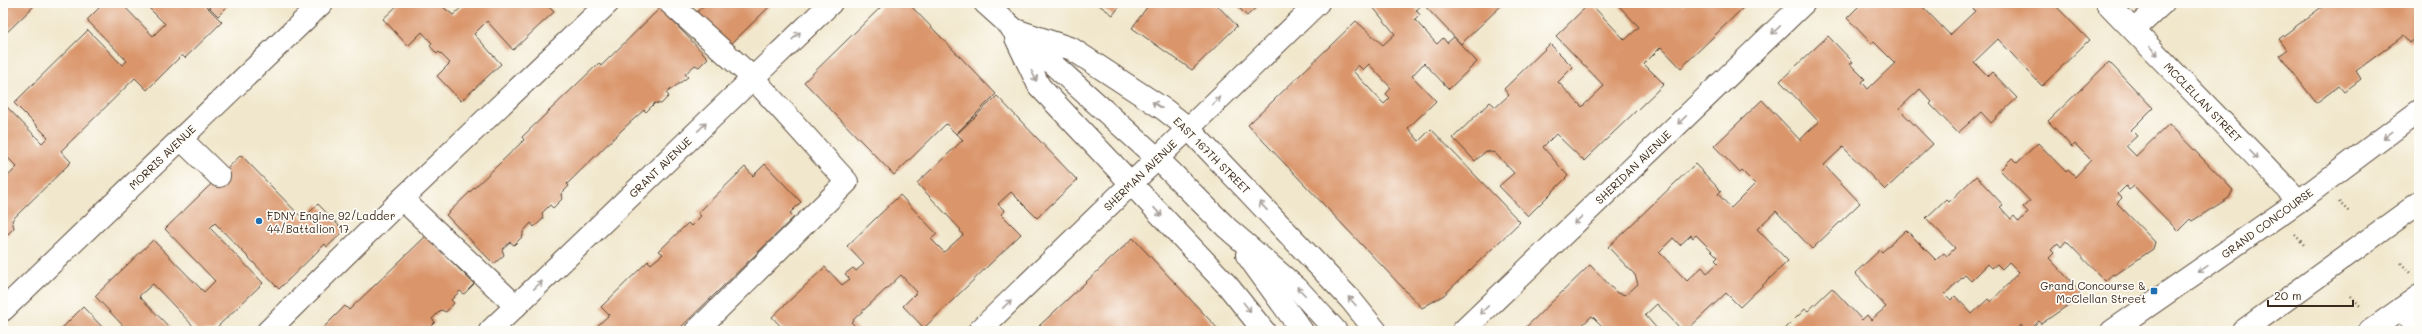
<svg xmlns="http://www.w3.org/2000/svg" width="2422" height="334" font-family="Mali,sans-serif">
<style>
.building{fill:#da956a;fill-rule:evenodd}
.lines{fill:none;stroke-linecap:round;stroke-linejoin:round}
.minor-casing{stroke:#564638;stroke-width:24}
.major-casing{stroke:#564638;stroke-width:24}
.path{stroke:#564638;stroke-width:2.5;stroke-dasharray:1 3;stroke-linecap:butt}
.minor{stroke:#fff;stroke-width:22}
.major{stroke:#fff;stroke-width:22}
.oneway{stroke:#a79f9a}
.poi-dot{fill:#1f6fb2;stroke:#fdfcf7;stroke-width:1.5}
.labels{text-anchor:middle;dominant-baseline:central;stroke-width:3.5;stroke-linejoin:round;paint-order:stroke}
.street-label{font-size:11px;fill:#3b2a1e;stroke:#fdfcf7}
.poi-label{font-size:11px;fill:#3b2a1e;stroke:#fdfcf7;text-anchor:start}
</style>
<rect width="100%" height="100%" fill="#fdfcf7"/>
<filter id="ink" filterUnits="userSpaceOnUse"><feTurbulence type="fractalNoise" baseFrequency=".025" numOctaves="2"/><feDisplacementMap in="SourceGraphic" scale="8" xChannelSelector="R" yChannelSelector="G"/><feConvolveMatrix kernelMatrix="1 2 1 2 8 2 1 2 1" color-interpolation-filters="sRGB"/></filter>
<filter id="wash" filterUnits="userSpaceOnUse"><feTurbulence type="fractalNoise" baseFrequency=".012" numOctaves="4" result="noise"/><feDisplacementMap in="SourceGraphic" scale="16" xChannelSelector="R" yChannelSelector="G"/><feGaussianBlur stdDeviation="0.9" result="paint"/><feColorMatrix in="noise" values="0 0 0 0 0 0 0 0 0 0 0 0 0 0 0 0 0 1.4 0 .05"/><feComposite in="paint" operator="in"/></filter>
<g filter="url(#wash)">
<rect width="100%" height="100%" fill="#f1e7cc"/>
<g id="blocks">
<g class="building">
<path d="M3 3 36 4 3 36Z"/>
<path d="M104 3H121L153 36 165 24 144 3H203L222 22 185 58 182 55 147 90 135 78 61 151 71 162 12 220 14 228 3 239V177L5 179 17 167 3 153V103L42 143 48 137 14 103 88 30 122 65 127 61 87 20Z"/>
<path d="M205 3H231L218 16Z"/>
<path d="M400 3H438L453 15 466 3H545L554 12 513 50 487 21 474 34 501 64 461 101 437 76 450 63 439 52 437 54 430 46 432 43 422 32 408 46 383 19Z"/>
<path d="M701 3H767L770 6 727 48 694 15 703 6Z"/>
<path d="M885 3H908L996 94 956 134 946 124 894 175 804 82Z"/>
<path d="M1096 3H1122L1113 15Z"/>
<path d="M1150 3H1215L1237 26 1192 70 1132 28Z"/>
<path d="M1234 3H1261L1247 16Z"/>
<path d="M1375 3H1420L1422 5 1416 10 1420 15 1415 20 1434 41 1437 44 1443 38 1447 43 1454 37 1477 62 1449 89 1424 63 1412 76 1436 101 1408 128 1419 141 1431 129 1520 222 1444 295 1422 308 1248 125 1356 21 1383 45 1395 34 1372 6ZM1369 64 1391 88 1386 94 1390 98 1384 104 1353 71 1358 65 1363 70Z"/>
<path d="M1422 3H1504L1461 44Z"/>
<path d="M1590 3 1625 40 1639 27 1616 3H1681L1683 6 1686 3H1748L1681 68 1661 47 1644 64 1664 84 1584 161 1556 134 1543 147 1568 176 1528 216 1499 186 1514 173 1495 153 1486 151 1475 161 1453 138 1490 102 1496 107 1509 95 1504 89 1550 44 1573 67 1558 82 1582 107 1604 86 1556 36Z"/>
<path d="M1862 3H1919L1950 35 1975 11 1968 3H2053L2089 40 2042 86 1998 39 1974 62 1988 76 1992 72 2017 98 1991 123 1981 112 1958 133 1930 104 1932 102 1920 89 1899 109 1933 144 1885 190 1843 147 1824 165 1860 203 1812 249 1776 211 1757 229 1788 261 1740 307 1726 293 1686 331H1683L1657 304 1645 315 1659 331H1607L1592 316 1579 328 1582 331H1522L1590 265 1617 293 1626 295 1638 284 1635 275 1608 247 1695 164 1721 191 1718 194 1731 208 1755 184 1742 171 1740 173 1714 146 1762 100 1800 140 1809 131 1819 122 1780 81 1828 36 1853 62 1850 64 1865 79 1862 82 1868 89 1895 63 1874 42 1872 44 1847 18ZM1691 235 1693 238 1696 235 1718 257 1715 260 1718 263 1707 273 1702 267 1687 281 1659 252 1673 238 1680 245Z"/>
<path d="M2327 3H2419V35L2409 43 2403 36 2356 71 2361 79 2344 92 2339 86 2316 103 2280 55 2287 50 2279 39Z"/>
<path d="M660 8 708 58 699 67 695 65 685 74 688 77 666 93 669 96 661 104 655 103 646 112 644 110 624 128 567 184 569 186 561 194 562 199 553 208 550 205 542 213 543 219 534 227 531 223 523 232V236L514 245 510 242 502 249 504 255 494 264 446 215 524 140 522 137 599 63 601 66Z"/>
<path d="M2109 62 2153 108 2131 130 2137 136 2126 146 2136 156 2169 124 2233 190 2229 198 2192 221 2190 219 2178 231 2134 186 2129 190 2126 186 2118 194 2122 198 2117 203 2155 242 2153 249 2115 275 2113 274 2105 281 2066 241 2061 247 2058 243 2051 250 2054 253 2049 258 2078 289 2081 296 2041 324 2039 321 2029 331H2026L2021 325 2016 331H1783L1805 309 1808 311 1832 288 1862 320 1867 315 1871 320 1886 307 1855 273 1880 250 1882 252 1906 230 1936 260 1944 253 1947 256 1955 248 1926 218 1946 199 1949 202 1976 176 2003 205 2000 207 2011 219 2014 216 2019 222 2028 212 2023 207 2030 201 2000 170 2012 158 2017 163 2038 143 2066 172 2068 170 2075 177 2091 160 2075 144 2072 147 2048 121ZM2009 262 2019 272 1991 302 1988 299 1972 314 1955 296 1951 300 1945 294 1965 275 1971 281 1988 264 1992 268 1997 264 2002 269Z"/>
<path d="M997 96 1077 180 1037 218 1011 192 998 204 1005 211 1001 214 1021 234 924 328 903 306 917 292 901 275 851 322 860 331H785L772 317 825 267 842 285 850 279 845 274 853 268 856 271 864 264 847 246 900 195 937 234 931 239 944 252 963 235 960 231 961 230 917 183 963 140 957 134Z"/>
<path d="M241 155 303 219 318 204 344 231 327 247 325 244 279 289 215 223 210 228 263 283 213 331H198L153 284 139 296 173 331H128L95 296 153 240 204 292 215 281 165 229Z"/>
<path d="M765 164 801 202 790 213 794 217 677 331H602L597 326 609 315 601 307 648 261 651 264 663 254 659 251 688 223 691 226 701 216 698 213 745 167 753 176Z"/>
<path d="M426 236 474 284 464 294 460 291 451 300 454 303 446 312 441 310 432 319 435 322 427 330 320 331 345 306 349 310Z"/>
<path d="M1133 238 1220 331H1044L1039 326Z"/>
<path d="M83 307 106 331H59Z"/>
</g>
</g>
</g>
<g filter="url(#ink)">
<use href="#blocks" fill-opacity="0" stroke="#564638" stroke-width="1"/>
<g class="lines">
<defs>
<g id="minor">
<path d="M670 3 753 78 847 182 696 331"/>
<path d="M985 3 1158 159 1227 228 1297 288 1336 331"/>
<path d="M2107 3 2299 201"/>
<path d="M1012 29 1072 49 1165 110 1188 128 1351 300 1376 331"/>
<path d="M2134 30 2163 3"/>
<path d="M1016 38 1039 86 1228 286 1264 331"/>
<path d="M181 139 219 176"/>
<path d="M402 199 608 3"/>
<path d="M1247 255 1302 331"/>
<path d="M2401 309 2419 328"/>
<path d="M3 310 322 3"/>
<path d="M268 331 402 199 516 306"/>
<path d="M490 331 831 3"/>
<path d="M979 331 1318 3"/>
<path d="M1463 331 1804 3"/>
<path d="M2112 331 2299 201 2419 111"/>
<path d="M2370 331 2419 296"/>
</g>
<path id="major" d="M2243 331 2419 203"/>
</defs>
<use href="#minor" class="minor-casing"/>
<use href="#major" class="major-casing"/>
<g class="path">
<path d="M2339 202 2350 213"/>
<path d="M2295 235 2305 246"/>
<path d="M2401 263 2410 273"/>
<path d="M2351 296 2360 306"/>
</g>
<use href="#minor" class="minor"/>
<use href="#major" class="major"/>
</g>
<defs><path id="oneway-shaft" d="M-6 0H5M1.5-3L5.5 0L1.5 3" fill="none" stroke-width="1.6" stroke-linecap="round" stroke-linejoin="round"/></defs>
<g class="oneway">
<use href="#oneway-shaft" transform="translate(1776 30) rotate(136)"/>
<use href="#oneway-shaft" transform="translate(796 36) rotate(-44)"/>
<use href="#oneway-shaft" transform="translate(2154 51) rotate(46)"/>
<use href="#oneway-shaft" transform="translate(1034 76) rotate(64)"/>
<use href="#oneway-shaft" transform="translate(1216 101) rotate(-44)"/>
<use href="#oneway-shaft" transform="translate(1157 105) rotate(-147)"/>
<use href="#oneway-shaft" transform="translate(1682 120) rotate(136)"/>
<use href="#oneway-shaft" transform="translate(702 127) rotate(-44)"/>
<use href="#oneway-shaft" transform="translate(2388 135) rotate(143)"/>
<use href="#oneway-shaft" transform="translate(2254 155) rotate(46)"/>
<use href="#oneway-shaft" transform="translate(1263 206) rotate(-133)"/>
<use href="#oneway-shaft" transform="translate(1158 212) rotate(47)"/>
<use href="#oneway-shaft" transform="translate(1578 220) rotate(136)"/>
<use href="#oneway-shaft" transform="translate(2203 269) rotate(145)"/>
<use href="#oneway-shaft" transform="translate(538 285) rotate(-44)"/>
<use href="#oneway-shaft" transform="translate(1301 291) rotate(-134)"/>
<use href="#oneway-shaft" transform="translate(1352 301) rotate(-132)"/>
<use href="#oneway-shaft" transform="translate(1007 304) rotate(-44)"/>
<use href="#oneway-shaft" transform="translate(1247 307) rotate(51)"/>
<use href="#oneway-shaft" transform="translate(1484 310) rotate(136)"/>
</g>
</g>
<g class="poi-dot">
<circle cx="259" cy="221" r="4"/>
<rect x="2150" y="287" width="8" height="8" rx="2"/>
</g>
<g class="labels">
<g class="street-label">
<text transform="translate(2203 102) rotate(46)">MCCLELLAN STREET</text>
<text transform="translate(1212 155) rotate(45)">EAST 167TH STREET</text>
<text transform="translate(162 157) rotate(-44)">MORRIS AVENUE</text>
<text transform="translate(660 167) rotate(-44)">GRANT AVENUE</text>
<text transform="translate(1633 167) rotate(-44)">SHERIDAN AVENUE</text>
<text transform="translate(1140 175) rotate(-44)">SHERMAN AVENUE</text>
<text transform="translate(2267 223) rotate(-36)">GRAND CONCOURSE</text>
</g>
<g class="poi-label">
<text x="267" y="215">FDNY Engine 92/Ladder<tspan x="267" dy="13">44/Battalion 17</tspan></text>
<text x="2146" y="285" text-anchor="end">Grand Concourse &amp;<tspan x="2146" dy="13">McClellan Street</tspan></text>
</g>
</g>
<rect width="2422" height="334" fill="none" stroke="#fdfcf7" stroke-width="16"/>
<path d="M2268 300v6h85v-6" fill="none" stroke="#3b2a1e" stroke-width="2"/>
<text x="2274" y="300" font-size="12" fill="#3b2a1e" stroke="#fdfcf7" stroke-width="3" paint-order="stroke">20 m</text>
</svg>
